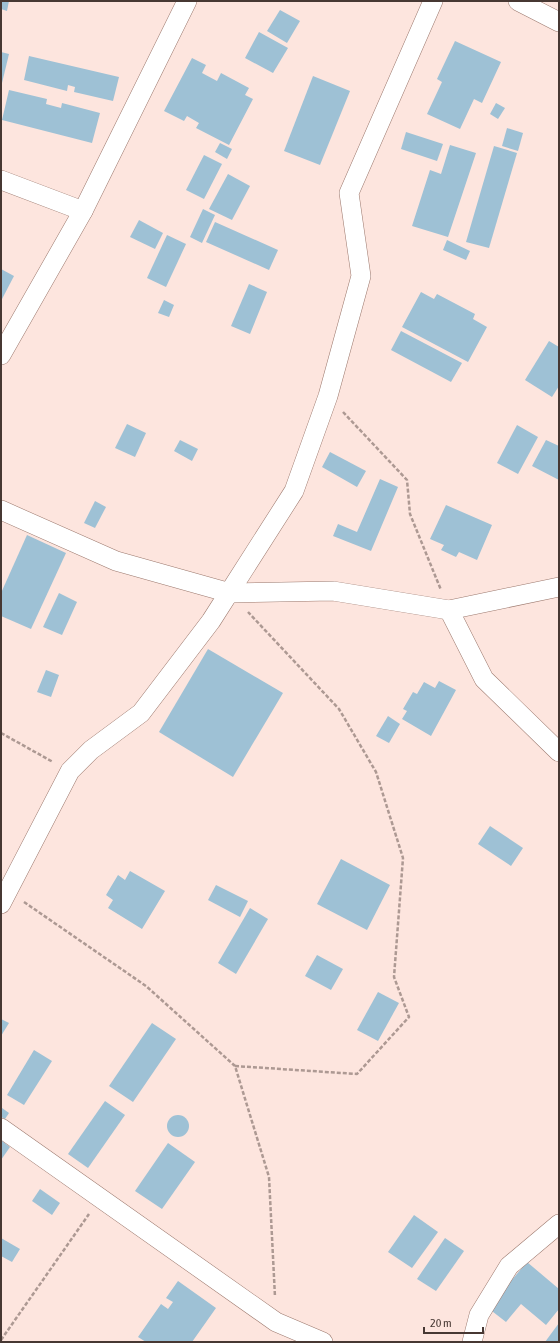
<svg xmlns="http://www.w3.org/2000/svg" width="560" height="1343" font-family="'Asap Condensed',sans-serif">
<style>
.building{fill:#9ec1d5}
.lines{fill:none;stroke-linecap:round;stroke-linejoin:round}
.minor-casing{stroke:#9c796e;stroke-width:20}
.path{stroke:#ad9993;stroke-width:2.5;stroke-dasharray:4 2;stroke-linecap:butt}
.minor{stroke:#fff;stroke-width:19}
</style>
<rect width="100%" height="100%" fill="#fde5de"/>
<g class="building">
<path d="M1 1H9L7 11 1 9Z"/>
<path d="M280 10 300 21 287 43 267 31Z"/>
<path d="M259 32 288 48 273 73 245 58Z"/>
<path d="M455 41 501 62 482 103 474 99 460 129 427 114 442 82 437 79Z"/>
<path d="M1 52 9 54 2 83H1Z"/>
<path d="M29 56 119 77 113 101 74 92 75 87 68 85 67 91 24 80Z"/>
<path d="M192 58 206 65 202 73 217 81 221 73 249 88 245 95 253 99 229 145 196 128 199 123 187 116 184 121 164 111Z"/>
<path d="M313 76 350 91 320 165 284 151Z"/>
<path d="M9 90 47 99 46 104 61 108 62 103 100 113 92 143 2 120Z"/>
<path d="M496 103 505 108 498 119 490 114Z"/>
<path d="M507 128 523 133 518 151 502 146Z"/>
<path d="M406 132 443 144 437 161 401 149Z"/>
<path d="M220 143 232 149 227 159 215 152Z"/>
<path d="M450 145 476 153 448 237 412 226 430 170 441 174Z"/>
<path d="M494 146 517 153 489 248 466 242Z"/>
<path d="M204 155 222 164 204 199 186 190Z"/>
<path d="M228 174 250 186 232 220 209 209Z"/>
<path d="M203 209 215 215 202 243 190 237Z"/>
<path d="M139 220 163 233 155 249 130 237Z"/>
<path d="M215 222 278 250 269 270 206 242Z"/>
<path d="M167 235 186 244 166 287 147 278Z"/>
<path d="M447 240 470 251 466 260 443 250Z"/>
<path d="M1 269 14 276 1 301Z"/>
<path d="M249 284 267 292 250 334 231 326Z"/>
<path d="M421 292 434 299 437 294 475 314 473 319 487 327 468 362 402 327Z"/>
<path d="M164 300 174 305 169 317 158 313Z"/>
<path d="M401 331 462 363 451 382 391 350Z"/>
<path d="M549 341 559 347V386L552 397 525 380Z"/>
<path d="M127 424 146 433 135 457 115 448Z"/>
<path d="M517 425 538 437 518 474 497 463Z"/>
<path d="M180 440 198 449 192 461 174 451Z"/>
<path d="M546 440 559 446V480L532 466Z"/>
<path d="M330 452 366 471 357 487 322 467Z"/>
<path d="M380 479 398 487 371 551 333 536 338 524 357 532Z"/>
<path d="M95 501 106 507 95 528 84 523Z"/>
<path d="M446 505 492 525 477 560 459 552 456 557 441 550 444 545 430 539Z"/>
<path d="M27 535 66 553 31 629 1 616V593Z"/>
<path d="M59 593 77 602 62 635 43 627Z"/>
<path d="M208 649 283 693 233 777 159 732Z"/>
<path d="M46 670 59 675 51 697 37 692Z"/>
<path d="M439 681 456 690 431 736 402 719 407 711 403 709 413 692 417 694 424 682 435 688Z"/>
<path d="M388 716 400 724 389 743 376 736Z"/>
<path d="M490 826 523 848 511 866 478 844Z"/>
<path d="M341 859 390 885 367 930 317 904Z"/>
<path d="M130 871 165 891 142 929 108 908 113 900 106 895 118 875 125 880Z"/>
<path d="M216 885 248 901 240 917 208 900Z"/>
<path d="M250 908 268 919 236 974 218 963Z"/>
<path d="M317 955 343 969 331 990 305 976Z"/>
<path d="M378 992 399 1003 378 1041 357 1030Z"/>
<path d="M1 1019 9 1023 1 1036Z"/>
<path d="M152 1023 176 1039 133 1102 109 1086Z"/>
<path d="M34 1050 52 1061 24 1105 7 1095Z"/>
<path d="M105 1101 125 1115 88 1168 68 1154Z"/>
<path d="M2 1108 9 1113 5 1119 1 1117Z"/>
<circle cx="178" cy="1126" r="11"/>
<path d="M1 1140 10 1147 1 1160Z"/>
<path d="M168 1143 195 1162 162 1209 135 1191Z"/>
<path d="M40 1189 60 1203 52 1215 32 1201Z"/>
<path d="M414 1215 438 1232 412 1268 388 1252Z"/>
<path d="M1 1238 20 1249 12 1262 1 1256Z"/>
<path d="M445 1238 464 1251 436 1291 417 1279Z"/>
<path d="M527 1262 559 1289V1309L546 1325 521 1304 506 1322 488 1308Z"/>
<path d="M178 1281 216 1308 192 1342H146L138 1337 161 1304 168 1309 173 1302 166 1298Z"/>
<path d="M559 1323V1342H545Z"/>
</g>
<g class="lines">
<defs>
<g id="minor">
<path d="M518 1 559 22"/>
<path d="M1 180 83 211"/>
<path d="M1 355 83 211 187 1"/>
<path d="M1 510 116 561 230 593 333 591 449 610 559 587"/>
<path d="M449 610 484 679 559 752"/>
<path d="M1 904 70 771 91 750 141 713 211 621 294 491 328 396 361 276 349 193 433 1"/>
<path d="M1 1128 276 1322 323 1342"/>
<path d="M472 1342 479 1315 509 1266 559 1224"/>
</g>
</defs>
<use href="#minor" class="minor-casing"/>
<g class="path">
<path d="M343 412 407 480 410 514 441 590"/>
<path d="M1 733 53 762"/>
<path d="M24 902 146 986 235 1066 269 1177 275 1297"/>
<path d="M235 1066 357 1074 409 1017 394 977 403 858 376 772 339 709 248 612"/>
<path d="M1 1340 89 1214"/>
</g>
<use href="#minor" class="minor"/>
</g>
<rect width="560" height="1343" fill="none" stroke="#473833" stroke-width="4"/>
<path d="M424 1327v6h59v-6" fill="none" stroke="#473833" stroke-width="2"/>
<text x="430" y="1327" font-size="12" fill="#473833" stroke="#fde5de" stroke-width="3" paint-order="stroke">20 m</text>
</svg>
